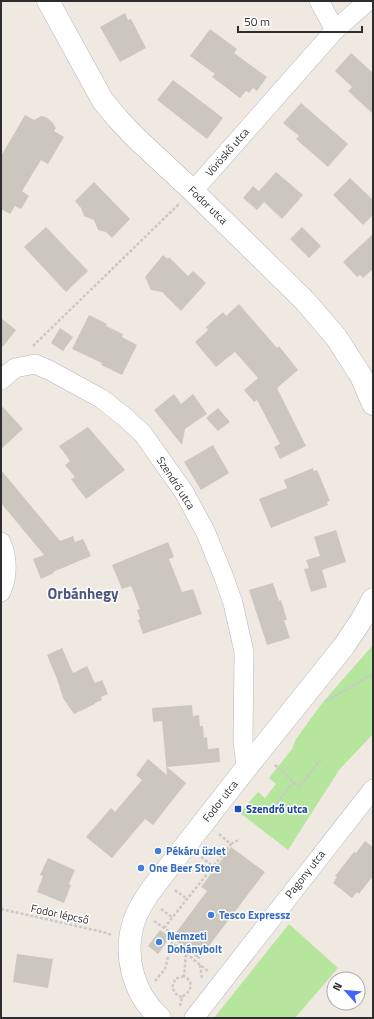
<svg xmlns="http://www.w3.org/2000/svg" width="374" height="1019" font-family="'Titillium Web',sans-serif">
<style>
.green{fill:#b6e59e}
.building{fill:#cbc7bf}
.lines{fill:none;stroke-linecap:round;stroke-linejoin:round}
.minor-casing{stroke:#b4b7c1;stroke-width:20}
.tertiary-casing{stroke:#b4b7c1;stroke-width:23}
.path{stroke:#c9c9c9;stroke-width:2.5;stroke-dasharray:3 2;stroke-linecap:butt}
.minor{stroke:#fff;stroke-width:19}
.tertiary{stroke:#fff;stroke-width:22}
.transit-dot{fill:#1a4fb4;stroke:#fff;stroke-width:1.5}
.shop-dot{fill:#3f7fe0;stroke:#fff;stroke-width:1.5}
.labels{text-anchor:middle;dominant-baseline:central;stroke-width:3;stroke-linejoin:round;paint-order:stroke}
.street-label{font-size:11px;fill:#2e2e2e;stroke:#fff}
.transit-label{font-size:11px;font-weight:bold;fill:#164399;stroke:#fff;text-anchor:start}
.shop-label{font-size:11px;font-weight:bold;fill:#366cbe;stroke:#fff;text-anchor:start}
.district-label{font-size:15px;font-weight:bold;fill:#4d5680;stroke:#fff}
</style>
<rect width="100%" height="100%" fill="#efe9e1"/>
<g class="green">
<path d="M373 645V734L339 770 288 850 240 813 258 792 265 798 276 784 269 778 292 749 296 739 323 702Z"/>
<path d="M289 924 338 968 295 1018H214Z"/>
</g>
<g class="building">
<path d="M125 13 128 20 131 19 146 48 120 62 100 27Z"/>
<path d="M210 29 237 49 234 53 267 77 257 91 253 88 249 93 246 91 240 98 212 77 215 74 190 56Z"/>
<path d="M351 53 373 73V114L348 91 352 87 335 71Z"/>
<path d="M173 80 223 118 207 139 157 100Z"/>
<path d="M301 103 348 144 328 167 296 139 299 136 283 123Z"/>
<path d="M25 115 34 120 41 116 46 117 52 122 56 128 54 131 64 137 48 164 41 160 22 191 29 196 21 209 15 206 10 214 1 209V156Z"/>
<path d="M276 172 303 195 282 219 264 202 257 210 243 198 253 186 259 191Z"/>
<path d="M350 178 373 200V215L363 225 333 195Z"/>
<path d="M94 182 130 219 112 238 106 232 98 230 94 220 84 216 81 208 75 201Z"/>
<path d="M46 227 88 271 66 292 24 247Z"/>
<path d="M302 227 321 246 309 258 290 239Z"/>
<path d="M373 234V269L363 278 360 275 357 277 343 262Z"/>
<path d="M163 255 168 259 169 257 188 276 193 271 206 283 181 311 162 292 151 290 145 277Z"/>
<path d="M239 304 277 348 279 346 298 370 277 388 306 446 280 459 274 447 280 444 257 400 254 402 244 390 258 378 235 352 216 367 195 342 208 330 206 327 223 312 226 316Z"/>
<path d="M89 315 107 324 106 326 123 334 122 337 137 345 122 375 101 365 102 363 72 349Z"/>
<path d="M1 318 16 330 1 349Z"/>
<path d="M60 328 73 337 63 351 51 343Z"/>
<path d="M174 394 181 404 193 394 207 414 185 429 182 445 154 410Z"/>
<path d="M1 405 23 429 1 449Z"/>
<path d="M218 408 230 422 218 431 206 418Z"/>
<path d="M88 427 125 470 86 499 71 479 75 477 65 465 70 461 59 446Z"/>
<path d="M213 445 229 473 201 490 184 462Z"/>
<path d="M313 468 314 471 317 470 330 501 327 502 328 505 271 528 259 499 287 488 284 480Z"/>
<path d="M1 470 60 541 73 536 75 542 83 539 91 556 53 572 54 573 41 579 33 559 44 555 1 503Z"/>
<path d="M336 530 346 562 322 570 327 587 311 592 304 569 309 568 306 560 320 556 314 537Z"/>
<path d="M168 542 174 557 169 559 182 592 193 589 202 614 143 634 138 620 140 619 137 610 140 609 131 586 122 589 112 565Z"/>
<path d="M273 583 279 601 281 600 287 620H284L290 638 267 645 249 590Z"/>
<path d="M62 648 73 673 87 666 95 683 102 680 108 694 101 697 102 700 95 703V704L74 714 63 698 57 679 47 655Z"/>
<path d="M192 705 193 716 199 715 200 726H203L204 738 207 737 208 749 219 748 220 762 167 767 186 783 153 825 145 819 112 858 86 837 111 808 115 812 142 780 136 775 148 759 167 775 162 721 153 722 152 708Z"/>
<path d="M365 841 373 847V876L359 894 357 892 352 898 333 883 337 877 335 876 354 852 356 853Z"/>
<path d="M231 847 265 872 199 959 172 938 207 891 201 887Z"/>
<path d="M48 858 75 870 69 884 71 885 64 903 37 892 43 876 40 875Z"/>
<path d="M160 930 170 937 158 954 148 946Z"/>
<path d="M17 954 53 959 48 988 13 982Z"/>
</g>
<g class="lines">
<defs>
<g id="minor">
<path d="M319 1 335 30"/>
<path d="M193 191 335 30 368 1"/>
<path d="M1 380 15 368 35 364 49 370 102 399 127 419 143 434 184 492 206 533 223 575 233 603 244 652 243 740 246 768"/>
<path d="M1 542C8 558 8 576 1 592"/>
<path d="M194 1018 373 789"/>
</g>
<g id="tertiary">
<path d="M48 1 103 101 118 119 136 138 193 191 305 301 336 337 361 376 373 404"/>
<path d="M160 1018C133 994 123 955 134 921 138 909 146 897 154 886L243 772 344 646 362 619 373 599"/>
</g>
</defs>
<use href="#minor" class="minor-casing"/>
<use href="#tertiary" class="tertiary-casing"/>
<g class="path">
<path d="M33 346 180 203"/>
<path d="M326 701 373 674"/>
<path d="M275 765 299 787 322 758"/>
<path d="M267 815 294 782"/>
<path d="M231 844 240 839"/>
<path d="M201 857 215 868"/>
<path d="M175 890 187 899"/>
<path d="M1 909 103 932 112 935"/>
<path d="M161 909 172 917"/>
<path d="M154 921 173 934 171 936 172 942 209 972"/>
<path d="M164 928 231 844 219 834"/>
<path d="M200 965 202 979"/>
<path d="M155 981 165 969 172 942"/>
<path d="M182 997 178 996 172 988 175 979 184 976"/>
<path d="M180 1006 182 997C191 992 195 982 184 976L186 953"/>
</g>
<use href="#minor" class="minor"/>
<use href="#tertiary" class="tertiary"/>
</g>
<rect class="transit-dot" x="234" y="805" width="8" height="8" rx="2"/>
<g class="shop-dot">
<circle cx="158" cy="851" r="4"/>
<circle cx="141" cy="868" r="4"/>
<circle cx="211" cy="915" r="4"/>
<circle cx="159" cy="942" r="4"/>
</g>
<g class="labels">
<g class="street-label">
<text transform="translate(227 152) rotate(-49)">Vöröskő utca</text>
<text transform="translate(208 205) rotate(44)">Fodor utca</text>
<text transform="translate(176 483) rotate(57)">Szendrő utca</text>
<text transform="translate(220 801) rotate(-52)">Fodor utca</text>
<text transform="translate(305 874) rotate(-52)">Pagony utca</text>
<text transform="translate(60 914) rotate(12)">Fodor lépcső</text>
</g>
<g class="transit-label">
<text x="246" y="809">Szendrő utca</text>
</g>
<g class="shop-label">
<text x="166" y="851">Pékáru üzlet</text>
<text x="149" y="868">One Beer Store</text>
<text x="219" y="915">Tesco Expressz</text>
<text x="167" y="936">Nemzeti<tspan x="167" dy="13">Dohánybolt</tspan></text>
</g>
<g class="district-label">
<text x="83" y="593">Orbánhegy</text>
</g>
</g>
<rect width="374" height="1019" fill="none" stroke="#2e2e2e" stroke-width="4"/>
<g transform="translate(346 991) rotate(297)"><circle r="19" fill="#ffffff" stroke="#ababab"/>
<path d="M0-3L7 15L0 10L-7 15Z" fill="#4264fb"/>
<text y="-6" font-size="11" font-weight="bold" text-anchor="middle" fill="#2e2e2e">N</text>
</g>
<path d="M238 26v6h124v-6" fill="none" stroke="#2e2e2e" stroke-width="2"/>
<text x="244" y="26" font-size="12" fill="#2e2e2e" stroke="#ffffff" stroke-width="3" paint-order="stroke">50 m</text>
</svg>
